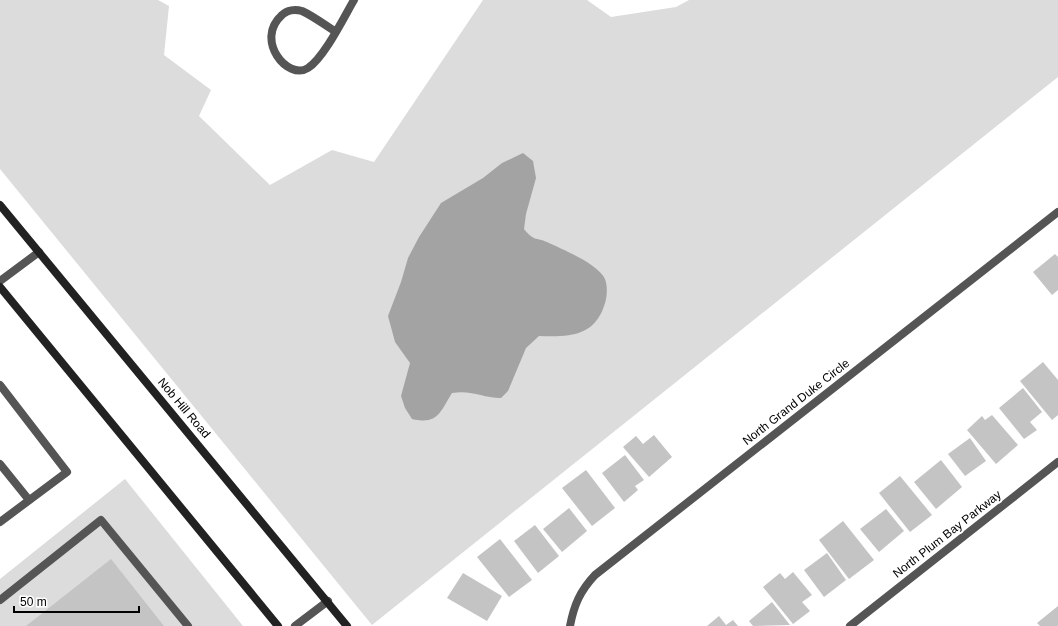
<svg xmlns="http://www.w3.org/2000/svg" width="1058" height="626" font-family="Helvetica,sans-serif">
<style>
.green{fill:#dcdcdc}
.water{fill:#a3a3a3}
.building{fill:#c4c4c4}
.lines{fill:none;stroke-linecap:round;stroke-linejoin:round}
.service{stroke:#555;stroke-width:8}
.minor{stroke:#555;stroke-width:8}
.secondary{stroke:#222;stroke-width:8}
.labels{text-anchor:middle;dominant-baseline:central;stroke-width:4;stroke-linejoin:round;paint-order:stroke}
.street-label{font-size:12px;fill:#000;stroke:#fff}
</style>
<rect width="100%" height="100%" fill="#fff"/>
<g class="green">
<path d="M0 0H158L169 6 164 55 211 90 199 116 270 185 332 150 374 162 483 0H587L611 17 676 7 689 0H1058V77L372 625 0 169Z"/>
<path d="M125 479 243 626H0V579Z"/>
</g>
<path class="water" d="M523 153 533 161 536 178 526 214 524 229C534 242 537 237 549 243 564 250 598 264 605 279 608 287 607 299 604 306 594 337 567 337 539 336L526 348 508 391 501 398C482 398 473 390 452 393 440 412 438 425 412 419L405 408 401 396 410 363 395 342 388 316 401 282 408 258 419 237 441 203 483 178 502 163Z"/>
<g class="building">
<path d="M1055 254 1058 257V290L1052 295 1033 272Z"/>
<path d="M1043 362 1058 380V415L1052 420 1020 381Z"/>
<path d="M1023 388 1042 412 1030 422 1037 430 1024 439 999 408Z"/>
<path d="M992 415 1018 445 996 464 967 430 982 416 985 420Z"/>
<path d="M654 435 672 457 649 477 623 447 636 436 643 444Z"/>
<path d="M970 438 986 461 965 476 948 454Z"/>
<path d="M625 455 644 480 635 486 638 490 624 502 602 473Z"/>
<path d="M941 460 962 487 936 509 914 482Z"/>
<path d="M586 470 615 508 592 526 562 488Z"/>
<path d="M900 476 932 515 910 532 879 493Z"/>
<path d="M569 508 587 531 562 552 543 529Z"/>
<path d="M886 509 904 531 879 552 860 529Z"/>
<path d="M843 521 874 560 849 579 819 540Z"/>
<path d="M535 525 559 556 538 573 514 541Z"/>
<path d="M500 539 532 580 509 597 477 557Z"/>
<path d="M827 553 846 580 824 597 804 570Z"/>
<path d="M111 559 164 626H26Z"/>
<path d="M793 572 812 595 802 602 810 611 793 624 763 587 780 573 785 579Z"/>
<path d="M463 573 502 596 487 621 447 598Z"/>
<path d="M772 602 790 625 753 626 749 621Z"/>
<path d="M1058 606V626H1040L1037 623Z"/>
<path d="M719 616 726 625 733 620 738 626H707Z"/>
</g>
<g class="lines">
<g class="service">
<path d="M0 281 39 252"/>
<path d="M0 385 67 472 0 522"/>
<path d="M0 464 29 500"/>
<path d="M0 600 101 520 188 626"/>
<path d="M295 626 328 601"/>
</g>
<g class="minor">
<path d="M336 32C325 25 313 16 302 11 295 9 287 10 282 15 254 40 288 81 308 68 324 58 344 17 354 0"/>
<path d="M570 626C574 605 580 591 595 575L1058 212"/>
<path d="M850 626 1058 462"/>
</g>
<g class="secondary">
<path d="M0 205 347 626"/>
<path d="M0 287 278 626"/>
</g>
</g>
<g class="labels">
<g class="street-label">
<text transform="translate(796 402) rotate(-38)">North Grand Duke Circle</text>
<text transform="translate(184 408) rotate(50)">Nob Hill Road</text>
<text transform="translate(947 534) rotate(-38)">North Plum Bay Parkway</text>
</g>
</g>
<path d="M14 606v6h125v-6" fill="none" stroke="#000000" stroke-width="2"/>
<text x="20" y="606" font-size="12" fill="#000000" stroke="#ffffff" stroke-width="3" paint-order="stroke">50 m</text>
</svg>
